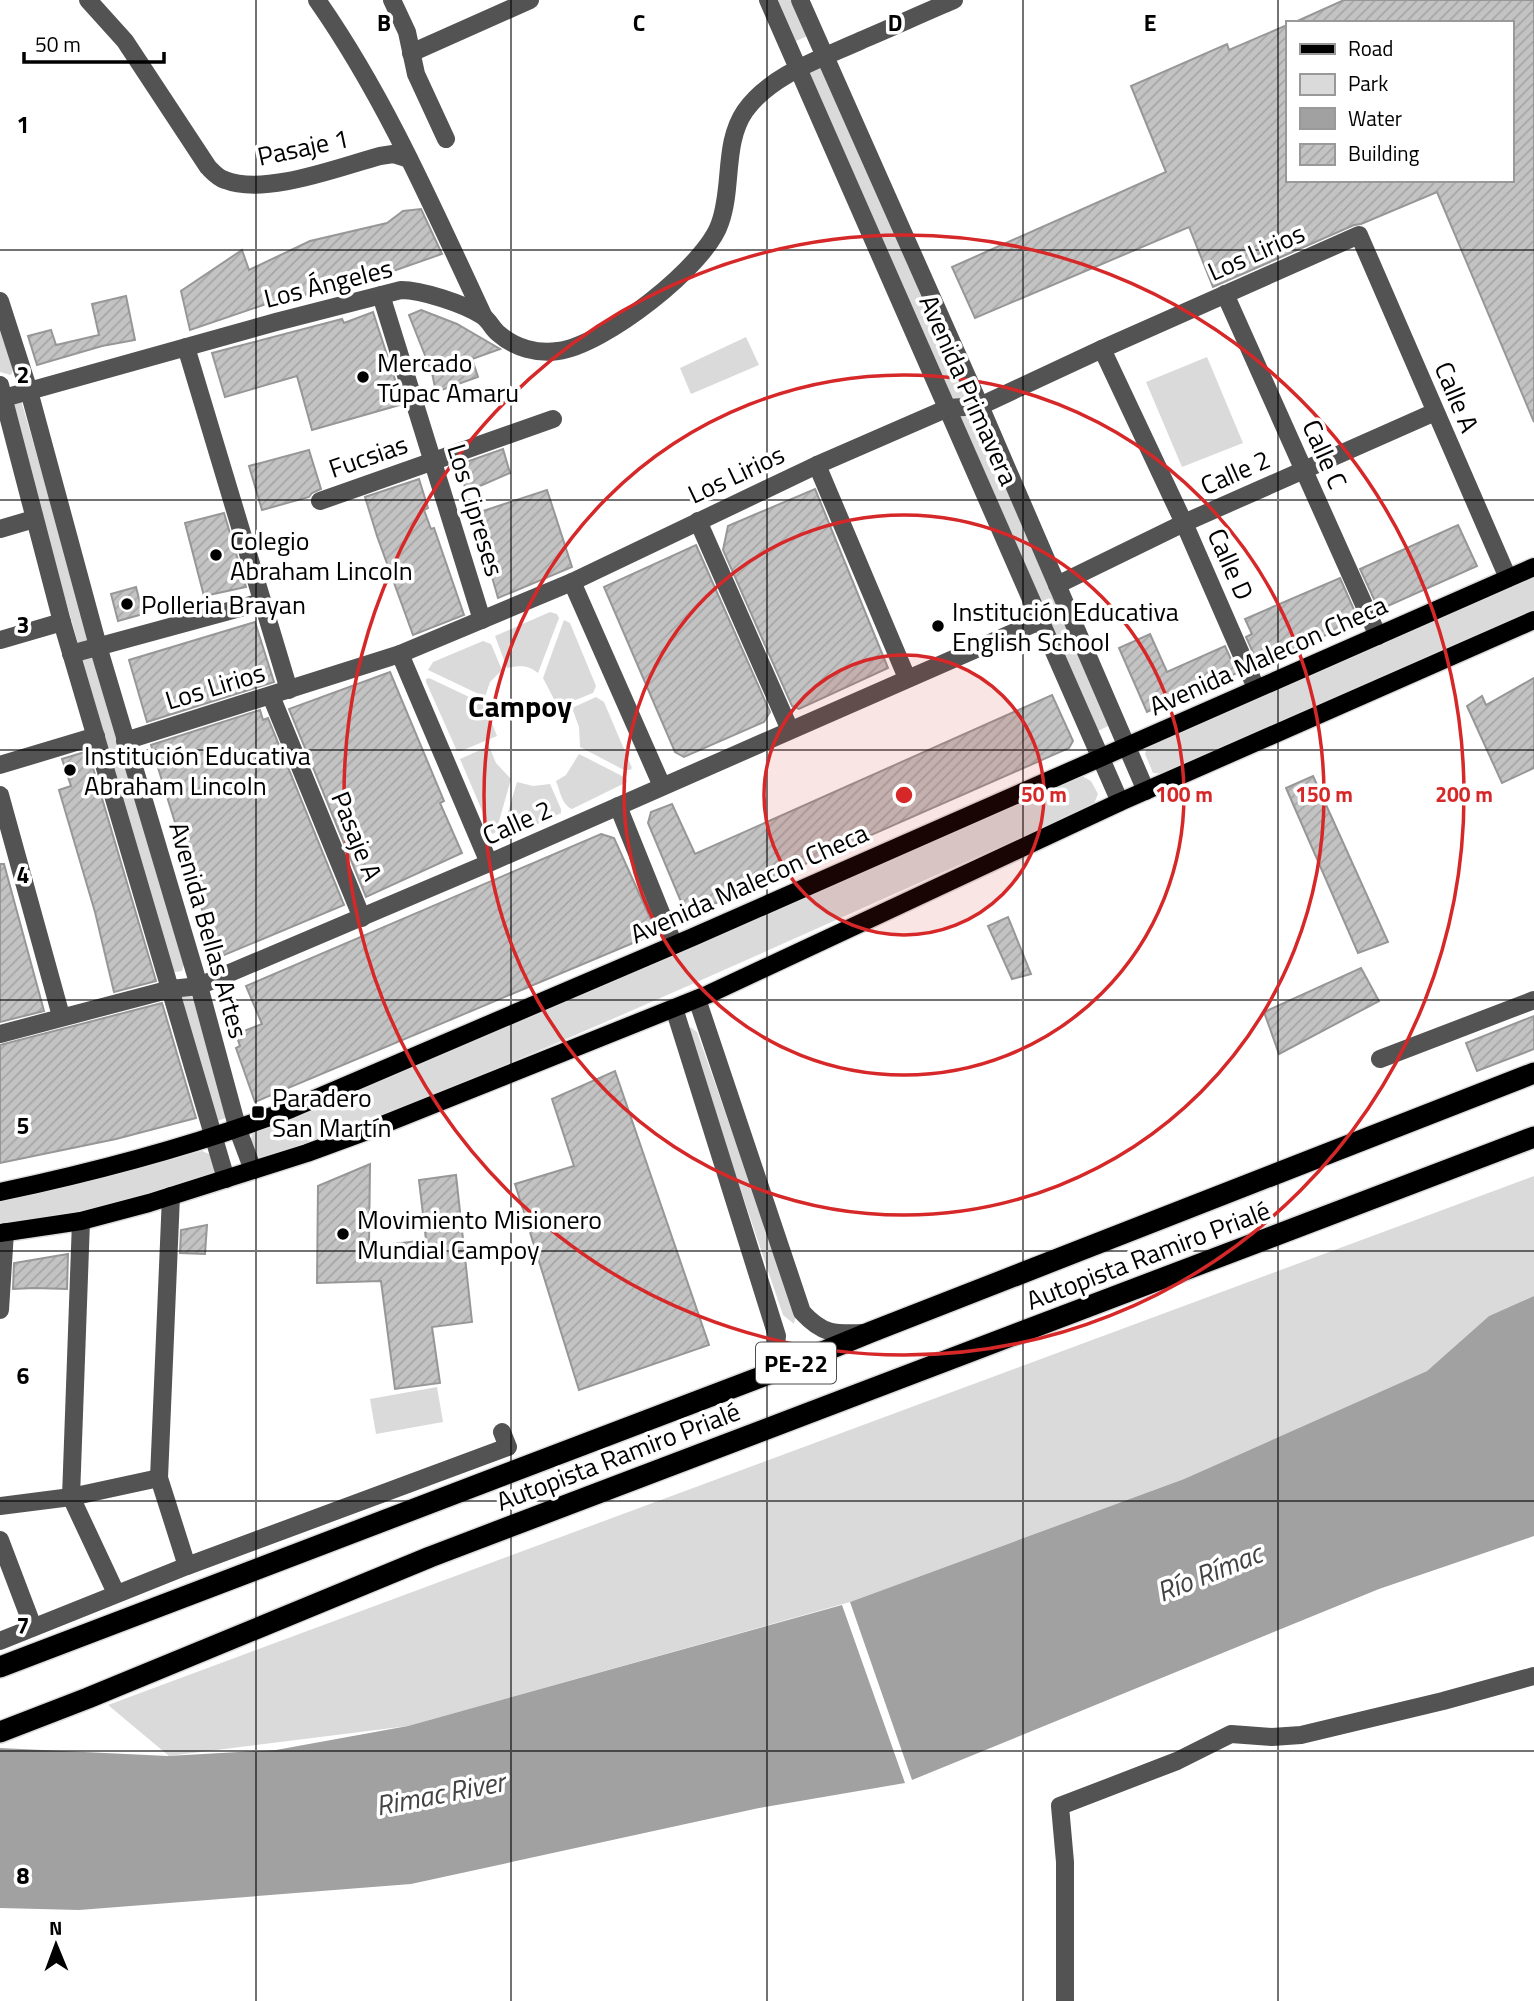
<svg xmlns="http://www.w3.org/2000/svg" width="1534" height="2001" font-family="'Titillium Web',sans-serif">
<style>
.green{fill:#dadada}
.water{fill:#a1a1a1}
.building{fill:url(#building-hatch);stroke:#979797;stroke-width:2}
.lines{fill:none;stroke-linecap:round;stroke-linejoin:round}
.major-casing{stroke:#dbdbdb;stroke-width:21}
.highway-casing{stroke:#dbdbdb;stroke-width:24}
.minor{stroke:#535353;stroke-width:18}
.major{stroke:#000;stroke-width:18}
.highway{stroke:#000;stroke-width:21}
.grid{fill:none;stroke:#000;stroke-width:2;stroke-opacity:0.55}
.ring{fill:none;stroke:#d62828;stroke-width:3.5}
.poi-dot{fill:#000;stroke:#fff;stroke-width:2.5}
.labels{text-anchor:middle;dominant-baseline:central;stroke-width:7;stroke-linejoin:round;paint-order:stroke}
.shield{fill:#fff;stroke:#4c4c4c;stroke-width:2}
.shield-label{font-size:24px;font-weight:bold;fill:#000}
.street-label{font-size:26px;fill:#000;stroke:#fff}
.poi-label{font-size:26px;fill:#000;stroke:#fff;text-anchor:start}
.water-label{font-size:28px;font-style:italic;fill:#424242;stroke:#fff}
.quarter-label{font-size:30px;font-weight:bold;fill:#000;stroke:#fff}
.grid-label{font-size:23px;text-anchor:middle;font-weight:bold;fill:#000;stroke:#fff;stroke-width:7;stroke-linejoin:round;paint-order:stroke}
.centre{fill:#d62828;stroke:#fff;stroke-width:3.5}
.ring-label{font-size:21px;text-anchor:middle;font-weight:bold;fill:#d62828;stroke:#fff;stroke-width:7;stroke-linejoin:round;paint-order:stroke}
</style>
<defs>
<pattern id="building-hatch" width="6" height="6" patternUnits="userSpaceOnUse" patternTransform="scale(1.75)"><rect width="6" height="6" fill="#c3c3c3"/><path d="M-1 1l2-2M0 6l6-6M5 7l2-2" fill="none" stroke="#a6a6a6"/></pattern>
</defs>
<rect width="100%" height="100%" fill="#fff"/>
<g class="green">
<path d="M778 0H794L810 35 796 41Z"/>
<path d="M822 65 1110 725 1098 731 808 71Z"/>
<path d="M0 325 13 370 11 375 0 372Z"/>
<path d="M746 337 759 365 691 394 680 368Z"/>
<path d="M1207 357 1243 443 1182 467 1146 382Z"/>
<path d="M8 399 21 400 184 964 182 971 175 972 171 968Z"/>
<path d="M1534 575V612L1167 774 1153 773 1145 754 1148 744Z"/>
<path d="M550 612 557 614 559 618 538 673C529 665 519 665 507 668L495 636Z"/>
<path d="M564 620 570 623 596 686 593 693 558 707 543 678Z"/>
<path d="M483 641 491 644 502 670 490 682 485 697 428 670 433 662Z"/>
<path d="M429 678 484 704 497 736 461 751H457L426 682V679Z"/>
<path d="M596 697 604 702 632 768 630 770H624L580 747 579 727 572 708Z"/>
<path d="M489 746 496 763 511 779 496 832 492 834 460 759Z"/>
<path d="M579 754 626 778 627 782 572 809C562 805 560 791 556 781L566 775Z"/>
<path d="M1082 776 1091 781 1098 794 1093 806C818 925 548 1056 266 1159L257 1156 251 1139 253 1132C533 1022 805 894 1082 776Z"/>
<path d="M517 782 533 786 550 784 561 809V813L508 838 502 832Z"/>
<path d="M188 993 192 996 228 1117 215 1122 181 998 183 994Z"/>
<path d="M690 1027 697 1032 796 1314 794 1324 783 1315 688 1034Z"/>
<path d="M202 1151 211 1155 215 1167 213 1176 95 1208 0 1225V1199L89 1181Z"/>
<path d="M1534 1176V1296L1489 1316 1427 1371 1184 1479 850 1602 408 1726 169 1756 108 1705Z"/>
<path d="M437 1387 443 1422 376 1434 370 1399Z"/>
</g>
<g class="water">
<path d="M1534 1296V1536L1379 1589 912 1780 850 1602 1184 1479 1427 1371 1489 1316Z"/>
<path d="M842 1605 905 1783 759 1808 411 1884 79 1910 0 1908V1748L168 1756 276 1750 408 1726Z"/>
</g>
<g class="building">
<path d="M1344 0H1534V422L1437 192 1361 224 1354 225 1213 287 1189 227 975 318 952 267 1166 172 1131 86 1227 44 1229 50 1287 25V180H1511V23H1293Z"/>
<path d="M421 209 442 254 396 270 339 284 276 304 275 301 190 330 181 291 242 250 249 270 310 241 387 223 403 211Z"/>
<path d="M126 296 135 340 102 346 37 365 28 336 51 330 56 345 99 335 92 304Z"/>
<path d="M421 310 457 324 500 349 472 359 478 377 436 392 432 373 409 315Z"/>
<path d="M373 312 403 404 312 430 297 376 225 397 212 353 342 319 344 323Z"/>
<path d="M503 449 510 473 466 492 462 474 466 462Z"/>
<path d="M309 450 321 489 312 493 309 497 262 510 249 466Z"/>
<path d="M419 479 428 508 424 510 431 529 434 528 464 615 413 635 377 536 365 497Z"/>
<path d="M815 489 888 668 799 709 792 706 723 550 728 526Z"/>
<path d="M547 490 572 567 498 598 474 514Z"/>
<path d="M224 513 246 587 204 596 185 523Z"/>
<path d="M1458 525 1477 566 1379 610 1360 569Z"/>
<path d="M696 545 770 712 764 722 684 757 675 752 604 587Z"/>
<path d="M1340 578 1359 621 1258 664 1246 637 1252 634 1245 619Z"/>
<path d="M136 587 143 614 118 621 111 594Z"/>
<path d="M255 622 274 682 147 722 129 660Z"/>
<path d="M1150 634 1167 672 1225 646 1237 673 1147 712 1119 648Z"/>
<path d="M390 672 444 801 440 803 462 853 366 897 289 709Z"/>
<path d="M1534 678V768L1502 783 1467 706 1482 696 1486 705Z"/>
<path d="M1052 695 1073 741 1069 748 687 916 648 823 651 812 672 804 695 854Z"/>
<path d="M260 710 263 720 268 718 344 905 217 958 151 745Z"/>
<path d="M88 751 156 981 114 992 95 912 59 790 71 786 62 759Z"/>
<path d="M1313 776 1388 942 1358 953 1286 788Z"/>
<path d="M601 834 614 838 653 924 652 935 255 1102 236 1048 240 1046 236 1034 262 1024 246 986Z"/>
<path d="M0 864H4L44 1011 0 1022Z"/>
<path d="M1008 917 1031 974 1012 979 988 926Z"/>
<path d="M1361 968 1379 1001 1279 1054 1264 1012Z"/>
<path d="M162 1003 196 1118 116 1139 0 1163V1045Z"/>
<path d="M1534 1016V1049L1477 1071 1466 1043Z"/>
<path d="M615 1071 709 1345 579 1390 515 1184 574 1166 552 1099Z"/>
<path d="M370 1164 369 1247 426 1240 419 1180 456 1175 472 1322 432 1327 440 1383 395 1389 381 1281 317 1283 318 1186Z"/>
<path d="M207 1225 205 1254 180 1253 181 1230Z"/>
<path d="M68 1254 67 1289 34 1288 13 1289 14 1263Z"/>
</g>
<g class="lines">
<defs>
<g id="major">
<path d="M0 1192C99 1171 197 1145 291 1109L693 937 1534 567"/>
<path d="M0 1233 81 1221 149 1203 307 1153 367 1131 709 994 1120 802 1534 620"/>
</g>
<g id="highway">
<path d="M0 1667 766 1375 871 1332 1534 1073"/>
<path d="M0 1732 88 1698 430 1557 1534 1137"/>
</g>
</defs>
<use href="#major" class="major-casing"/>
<use href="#highway" class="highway-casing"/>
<g class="minor">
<path d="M88 0 125 41 208 167C213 172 218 178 225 180 265 196 339 167 380 156L393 154 409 159"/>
<path d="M317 0C385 97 433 208 483 315"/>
<path d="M392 0 407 32 416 74 446 139"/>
<path d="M768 0 1120 802"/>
<path d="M800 0 980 406 1146 791"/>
<path d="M411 53 530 0"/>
<path d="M1225 294 1378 636"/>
<path d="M381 295 482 620"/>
<path d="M0 301 29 391 98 646 199 986 238 1130 253 1170"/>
<path d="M186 347 289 690"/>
<path d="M1102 349 1184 523 1256 688"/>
<path d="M0 385 62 622 226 1179"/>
<path d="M0 399 276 322 401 290C422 290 464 304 481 315 489 319 492 329 499 334 515 348 537 354 558 351 603 346 706 266 720 223 733 187 723 143 745 111 771 74 823 58 862 40 893 27 923 13 954 0"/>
<path d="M817 465 907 678"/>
<path d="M320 501 553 419"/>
<path d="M698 521 790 730"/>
<path d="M0 529 34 519"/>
<path d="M572 582 662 786"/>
<path d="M1057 585 1184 523 1435 412"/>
<path d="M0 640 62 622"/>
<path d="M71 654 262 602"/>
<path d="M400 654 489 863"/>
<path d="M271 696 362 918"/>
<path d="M125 741 400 654 572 582 817 465 948 408 980 406 1102 349 1359 235 1508 578"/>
<path d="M0 765 96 736"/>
<path d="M0 795 61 1016"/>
<path d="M618 806 674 945"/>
<path d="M697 999 802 1312C823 1335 835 1334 864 1333"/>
<path d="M674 1008 777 1336 774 1361 766 1375"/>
<path d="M0 1034 171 989 199 986 489 863 1042 620"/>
<path d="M1380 1059 1534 1000"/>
<path d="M171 1196 159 1478 187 1566"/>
<path d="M81 1221 71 1497 116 1593"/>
<path d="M0 1310 5 1232"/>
<path d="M0 1506 71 1497 159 1478"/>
<path d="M0 1540 33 1627"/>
<path d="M0 1641 187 1566 508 1447 502 1432"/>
<path d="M1065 2001V1862L1060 1806 1177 1761 1231 1734 1272 1737 1301 1735 1443 1701 1534 1676"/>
</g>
<use href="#major" class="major"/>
<use href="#highway" class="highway"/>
</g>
<path class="grid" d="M256 0V2001M511 0V2001M767 0V2001M1023 0V2001M1278 0V2001M0 250H1534M0 500H1534M0 750H1534M0 1000H1534M0 1251H1534M0 1501H1534M0 1751H1534"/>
<circle cx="904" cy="795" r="140" fill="#d62828" fill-opacity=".12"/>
<g class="ring">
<circle cx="904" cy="795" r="140"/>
<circle cx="904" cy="795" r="280"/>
<circle cx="904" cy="795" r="420"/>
<circle cx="904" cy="795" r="560"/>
</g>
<g class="poi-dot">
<circle cx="363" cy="377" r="7"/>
<circle cx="216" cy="555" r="7"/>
<circle cx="127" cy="604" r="7"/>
<circle cx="938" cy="626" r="7"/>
<circle cx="70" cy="770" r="7"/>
<rect x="251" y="1105" width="14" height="14" rx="3.5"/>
<circle cx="343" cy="1234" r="7"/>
</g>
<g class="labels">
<rect class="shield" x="756" y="1342.5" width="80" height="41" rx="5"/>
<g class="shield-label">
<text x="796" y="1363">PE-22</text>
</g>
<g class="street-label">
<text transform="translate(303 147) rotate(-12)">Pasaje 1</text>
<text transform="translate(1256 252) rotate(-24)">Los Lirios</text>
<text transform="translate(328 283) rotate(-14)">Los Ángeles</text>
<text transform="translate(969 390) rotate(66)">Avenida Primavera</text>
<text transform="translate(1457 397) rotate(67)">Calle A</text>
<text transform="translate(1325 454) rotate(66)">Calle C</text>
<text transform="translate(368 456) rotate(-19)">Fucsias</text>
<text transform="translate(1235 472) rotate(-24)">Calle 2</text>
<text transform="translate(736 474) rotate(-25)">Los Lirios</text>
<text transform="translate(476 510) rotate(73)">Los Cipreses</text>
<text transform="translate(1231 564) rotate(66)">Calle D</text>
<text transform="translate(1268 655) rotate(-24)">Avenida Malecon Checa</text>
<text transform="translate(215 686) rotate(-17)">Los Lirios</text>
<text transform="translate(517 822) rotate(-24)">Calle 2</text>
<text transform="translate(357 836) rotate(68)">Pasaje A</text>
<text transform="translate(749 883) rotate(-24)">Avenida Malecon Checa</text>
<text transform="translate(209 930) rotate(74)">Avenida Bellas Artes</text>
<text transform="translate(1148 1255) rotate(-21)">Autopista Ramiro Prialé</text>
<text transform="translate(618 1456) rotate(-21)">Autopista Ramiro Prialé</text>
</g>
<g class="poi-label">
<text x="377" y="362">Mercado<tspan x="377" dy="30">Túpac Amaru</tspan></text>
<text x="230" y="540">Colegio<tspan x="230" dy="30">Abraham Lincoln</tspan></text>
<text x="141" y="604">Polleria Brayan</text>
<text x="952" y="611">Institución Educativa<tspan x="952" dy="30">English School</tspan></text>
<text x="84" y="755">Institución Educativa<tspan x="84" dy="30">Abraham Lincoln</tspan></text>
<text x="272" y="1097">Paradero<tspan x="272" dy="30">San Martín</tspan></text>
<text x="357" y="1219">Movimiento Misionero<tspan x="357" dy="30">Mundial Campoy</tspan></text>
</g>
<g class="water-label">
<text transform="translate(1209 1572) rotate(-22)">Río Rímac</text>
<text transform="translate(440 1793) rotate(-11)">Rimac River</text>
</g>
<g class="quarter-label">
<text x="520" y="706">Campoy</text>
</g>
</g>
<g class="grid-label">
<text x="384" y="31">B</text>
<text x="639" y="31">C</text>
<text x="895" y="31">D</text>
<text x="1150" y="31">E</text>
<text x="23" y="133">1</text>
<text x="23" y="383">2</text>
<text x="23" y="633">3</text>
<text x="23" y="883">4</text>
<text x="23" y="1134">5</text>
<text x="23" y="1384">6</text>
<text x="23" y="1634">7</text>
<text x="23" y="1884">8</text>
</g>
<circle cx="904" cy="795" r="10" class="centre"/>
<g class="ring-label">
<text x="1044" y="802">50 m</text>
<text x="1184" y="802">100 m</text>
<text x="1324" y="802">150 m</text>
<text x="1464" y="802">200 m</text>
</g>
<rect x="1286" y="21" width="228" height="161" fill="#ffffff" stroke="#999999" stroke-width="2"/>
<rect x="1300" y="44" width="35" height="10" fill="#000000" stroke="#999999" stroke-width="2"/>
<text x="1348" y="56" font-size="21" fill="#000000">Road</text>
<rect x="1300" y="74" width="35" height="21" fill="#dadada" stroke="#999999" stroke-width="2"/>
<text x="1348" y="91" font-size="21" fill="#000000">Park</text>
<rect x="1300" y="108" width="35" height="21" fill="#a1a1a1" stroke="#999999" stroke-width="2"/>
<text x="1348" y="126" font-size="21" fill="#000000">Water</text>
<rect x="1300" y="144" width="35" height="21" fill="url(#building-hatch)" stroke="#999999" stroke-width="2"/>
<text x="1348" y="161" font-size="21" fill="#000000">Building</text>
<g transform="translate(56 1945) rotate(359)" stroke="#ffffff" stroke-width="5" paint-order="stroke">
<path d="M0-5L12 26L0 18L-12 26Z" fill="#000000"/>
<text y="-10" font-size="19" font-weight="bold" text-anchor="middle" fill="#000000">N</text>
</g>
<path d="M24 52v10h140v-10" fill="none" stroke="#000000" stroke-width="3.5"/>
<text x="35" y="52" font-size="21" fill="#000000" stroke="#ffffff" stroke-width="5" paint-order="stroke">50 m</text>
</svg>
